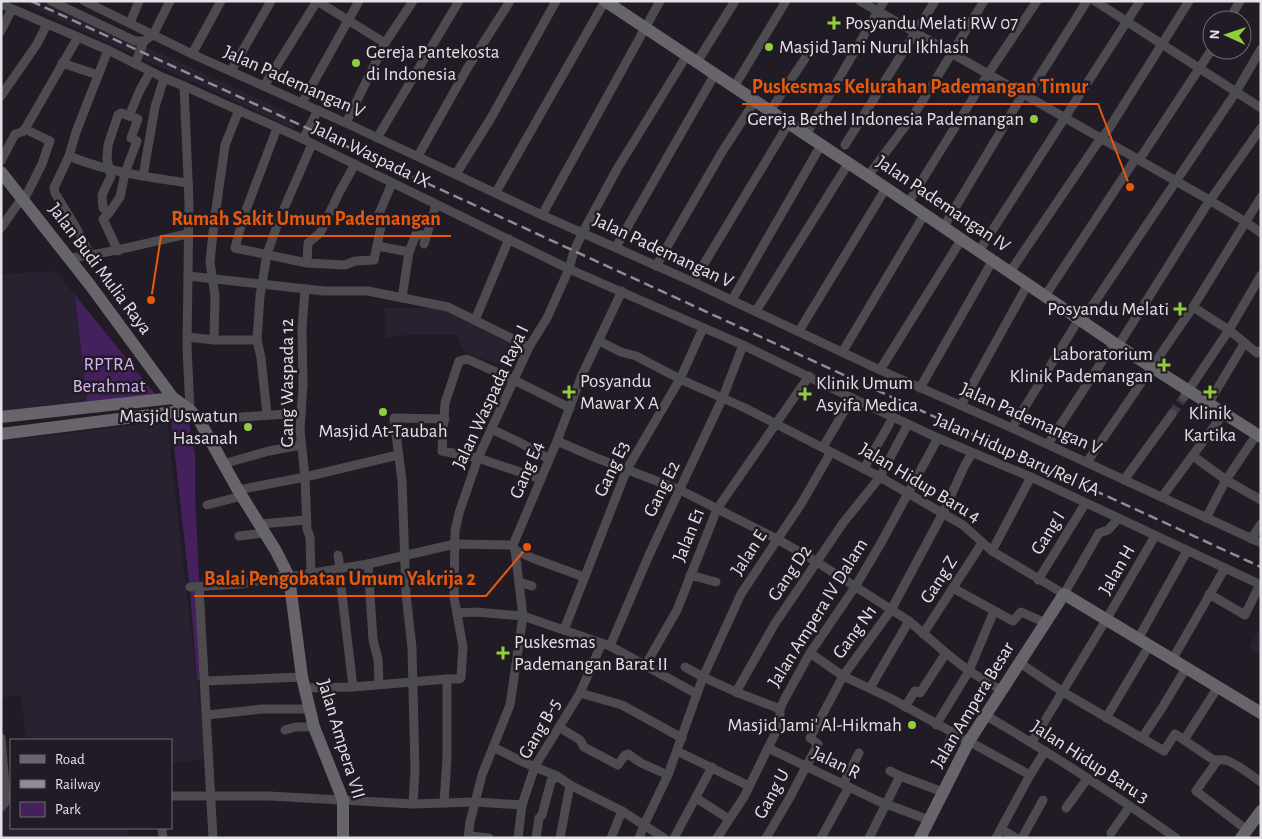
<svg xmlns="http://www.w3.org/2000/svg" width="1262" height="839" font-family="'Alegreya Sans',sans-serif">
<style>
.built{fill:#292130}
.green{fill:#44205c}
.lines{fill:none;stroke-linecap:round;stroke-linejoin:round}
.street-tunnel{stroke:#3d3942;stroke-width:9;stroke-dasharray:9 4.5;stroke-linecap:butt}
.street{stroke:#4d4b4f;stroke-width:9}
.secondary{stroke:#68646c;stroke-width:12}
.rail{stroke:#918d94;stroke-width:2.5;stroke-dasharray:10 5;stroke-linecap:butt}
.poi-dot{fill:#92cd3e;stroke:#201b25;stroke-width:2}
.labels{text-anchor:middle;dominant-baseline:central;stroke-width:5;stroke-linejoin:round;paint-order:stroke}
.poi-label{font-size:19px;fill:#e4e1e7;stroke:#201b25;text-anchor:start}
.street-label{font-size:19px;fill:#e4e1e7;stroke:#201b25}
.park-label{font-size:19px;fill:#d7b6f3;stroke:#201b25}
.leader{fill:none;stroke:#e8590c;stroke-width:2}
.callout-dot{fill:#e8590c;stroke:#201b25;stroke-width:2}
.callout-label{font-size:20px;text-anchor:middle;font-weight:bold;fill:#e8590c;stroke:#201b25;stroke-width:5;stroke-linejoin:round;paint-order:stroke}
</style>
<rect width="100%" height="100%" fill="#201b25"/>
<g class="built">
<path d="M18 1H48L289 113 294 129Z"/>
<path d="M55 271 75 295 87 403 1 414V274Z"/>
<path d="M384 308H440L520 340 508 368 464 352 456 335H405L386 338Z"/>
<path d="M167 421 206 759 171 763V740H26L21 695 1 698V441Z"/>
<path d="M1261 626V656L1249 647Z"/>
<path d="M1 808H11V828H127V838H1Z"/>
</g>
<g class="green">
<path d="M75 295 155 394 87 403Z"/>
<path d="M188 417 195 455V492L204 680H197L190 591 171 420Z"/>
</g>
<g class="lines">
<path class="street-tunnel" d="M1172 414 1184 397"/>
<g class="street">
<path d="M51 1 135 41H144L153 35"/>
<path d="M84 1 192 54 346 123 542 215 693 282 880 370 1012 428 1261 543"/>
<path d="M317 1 385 43"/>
<path d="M860 1 1204 197 1246 222 1261 233"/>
<path d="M1095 1 1261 108"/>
<path d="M1 4 108 50 164 78 184 86 303 139 569 269 743 345 852 398 938 438 1031 477 1261 585"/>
<path d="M132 18 139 1"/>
<path d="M1229 20 1240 1"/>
<path d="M1 31 12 9"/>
<path d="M153 35 170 1"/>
<path d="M192 54 221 1"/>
<path d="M697 62 735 1"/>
<path d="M62 63 98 75"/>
<path d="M135 64 144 41"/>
<path d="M231 71 271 1"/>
<path d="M184 86 189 202 187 347 190 410"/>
<path d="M264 86 317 1"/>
<path d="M734 87 786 1"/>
<path d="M1 96 37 44 47 24"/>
<path d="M1027 96 1087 1"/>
<path d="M302 103 359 1"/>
<path d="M770 111 808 54"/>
<path d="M129 116 140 90 150 72"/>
<path d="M346 123 385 43 413 1"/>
<path d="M277 128 243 218 235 248 307 263 345 265 355 261 374 260 382 222 378 216 392 183"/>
<path d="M806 135 884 1"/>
<path d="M377 138 459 1"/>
<path d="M303 139 318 110"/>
<path d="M845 145 935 1"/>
<path d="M69 156C107 172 148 177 188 183"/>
<path d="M418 156 468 67 510 1"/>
<path d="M1139 160 1212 49"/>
<path d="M1 161 15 134 22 132 25 129 78 37"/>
<path d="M456 174 491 118 556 1"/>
<path d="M143 176 155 107 164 78"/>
<path d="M868 176 915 113 984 1"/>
<path d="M496 192 605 1"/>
<path d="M24 200 42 164 50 141 25 129"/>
<path d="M908 203 988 74 1037 1"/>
<path d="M109 213 103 208 102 195 111 176 107 159 108 145 118 115 121 113 138 119 131 138 137 141 125 173 120 197 109 213 103 219 118 251"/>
<path d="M542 215 660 1"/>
<path d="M1 228 22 198"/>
<path d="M943 228 1023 94"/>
<path d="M424 244 436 205"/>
<path d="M377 246 409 252 416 234 426 236"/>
<path d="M616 247 715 74"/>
<path d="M979 251 1140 1"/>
<path d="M91 256 74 224 55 193 54 188 69 156 76 132 108 50"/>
<path d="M69 258C109 254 148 242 188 234"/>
<path d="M307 263 308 243 320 233 339 193 355 164"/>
<path d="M656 266 722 152 755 101"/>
<path d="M1010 272 1096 145 1108 130 1189 1"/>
<path d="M188 276 324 291H368L448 307 529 347"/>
<path d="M693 282 789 123"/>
<path d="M305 289 302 329 303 385 300 430 305 477 307 529 310 537 311 574"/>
<path d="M1045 296 1136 158"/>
<path d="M402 298 409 252"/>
<path d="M732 300 821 145"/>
<path d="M1193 307 1229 330 1257 353 1261 350"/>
<path d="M756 311 848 164"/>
<path d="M475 320 509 239"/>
<path d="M1082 321 1236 92 1261 49"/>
<path d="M799 331 886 188"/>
<path d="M187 337 214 340H257"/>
<path d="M214 340 215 296 210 262 214 223 225 145 239 110"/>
<path d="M599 341 621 352 636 356 680 379 745 408 880 477 963 525 992 551 1064 594 1099 533 1108 530 1118 519"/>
<path d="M1118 346 1206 206 1261 128"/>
<path d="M843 351 924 215"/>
<path d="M880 370 961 240"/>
<path d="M920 388 993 260"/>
<path d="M1184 397 1229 330 1261 275"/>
<path d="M1208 404 1244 344"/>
<path d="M961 405 1028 284"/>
<path d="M267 415 261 358 257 340 260 296 267 254 279 220 312 144"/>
<path d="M199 420 301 413"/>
<path d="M1012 428 1079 319"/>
<path d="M491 429 519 442 549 459"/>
<path d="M557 441 594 457 680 490 777 539 817 562 909 621 946 653 969 671 1001 690"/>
<path d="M1048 444 1114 343"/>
<path d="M823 447 852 398"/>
<path d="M1193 456 1226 480 1261 500"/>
<path d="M1087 462 1193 307 1261 197"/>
<path d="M223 464 269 451 301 445"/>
<path d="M864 469C873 451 884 435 893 417"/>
<path d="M541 479 478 458 442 451 445 403 459 361 467 359 514 380 570 408"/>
<path d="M1124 480 1172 414"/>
<path d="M238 490 305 477 398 455"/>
<path d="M1162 497 1224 413"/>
<path d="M207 505 242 496"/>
<path d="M1206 518 1226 480 1257 434"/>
<path d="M260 524 306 520"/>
<path d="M239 536 265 533"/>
<path d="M1251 539 1261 524"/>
<path d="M513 545 557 441 582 375 622 291"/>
<path d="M515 550 532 558 584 577"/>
<path d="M992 551 1031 477"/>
<path d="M338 555 340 569"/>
<path d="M368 564 373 640 378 659 379 684"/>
<path d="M339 569 353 687"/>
<path d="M690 575 716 582"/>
<path d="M289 577 368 564 455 544 513 545 515 550 523 616 610 646 697 694"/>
<path d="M1038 580 1085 504"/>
<path d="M519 582 532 586"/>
<path d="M190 587 242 584 288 575"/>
<path d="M199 587 213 838"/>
<path d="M953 588 1013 621 1021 612 1046 623"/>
<path d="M1209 594 1245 615 1260 584"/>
<path d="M457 613 476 612 523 616 510 705 482 775 470 822 468 838"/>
<path d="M564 630 627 469 680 379 703 328"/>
<path d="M923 634 982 543"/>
<path d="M1138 639 1187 551"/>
<path d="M610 646 649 555 723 397 743 345"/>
<path d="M810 653 843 676 890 698 1030 775"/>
<path d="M1172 660 1225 568"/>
<path d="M1020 663 1063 692 1164 751 1175 734 1212 759C1217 761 1220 759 1225 760 1237 763 1250 775 1261 782"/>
<path d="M645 666 677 610 717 509 809 376"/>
<path d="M685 667 703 677 741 594 801 504 831 452"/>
<path d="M205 681 302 677"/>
<path d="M304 688 353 687 447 679H459L461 678 463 647 454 597 455 531 459 513 478 458 529 347 547 318 569 269 574 251 583 232 617 169 687 55"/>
<path d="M870 688 909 621"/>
<path d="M736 692 774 625 843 523 880 477 908 424"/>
<path d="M580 693 622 705 682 738"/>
<path d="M905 707 915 691 920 693 946 653"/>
<path d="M780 709V724L768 748 878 801 929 820"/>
<path d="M207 715 262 709H309"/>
<path d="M985 715C1050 753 1114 794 1176 838"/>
<path d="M1106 718 1149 646"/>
<path d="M936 725 969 671 994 611"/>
<path d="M559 727 580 740 584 747 618 765 625 755 628 754 641 763 668 775"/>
<path d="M285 730 295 727H314"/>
<path d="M1 738 6 797 5 803 1 807"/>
<path d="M1142 738 1162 708 1186 668"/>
<path d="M1184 740 1218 687"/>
<path d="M1032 742 1106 620 1155 536"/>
<path d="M493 747 523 762 557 776 570 785 622 811 664 838"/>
<path d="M677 751 749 786"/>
<path d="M945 751 953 733"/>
<path d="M1217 761 1196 791 1247 830"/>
<path d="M900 776 943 792"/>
<path d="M843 784 859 753"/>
<path d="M171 796H269L413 804 475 802 522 805"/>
<path d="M696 798 729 819"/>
<path d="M444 803 447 758V679"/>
<path d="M413 804 415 770 412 648 406 594 402 481 394 418 445 419"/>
<path d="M1066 808 1087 779"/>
<path d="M162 828 163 838"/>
<path d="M1001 829 1016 838"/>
<path d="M1111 833 1130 806"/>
<path d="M469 836 489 838"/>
<path d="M518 838 522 805 535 766 580 693 601 645"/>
<path d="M536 838 539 818 542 815 551 781 557 776"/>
<path d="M560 838 570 785"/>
<path d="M611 838 622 811"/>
<path d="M639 838 644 825 668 775 703 677 736 692 780 709 784 700 810 653 855 587 881 543 938 438"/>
<path d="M674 838 712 767"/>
<path d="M717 838 744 797 768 748"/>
<path d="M766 838 789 799 818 744 810 738 843 676 891 610 943 513 964 467 972 453"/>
<path d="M821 838 849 787"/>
<path d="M869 838 900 776 890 771"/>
<path d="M996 838 1030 775 1045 751"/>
<path d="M1022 838 1043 800"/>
</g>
<g class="secondary">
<path d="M605 1 886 188 1114 343 1261 437"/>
<path d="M1 172 90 285 173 398 190 410 199 420 238 490 276 551 289 577 302 677 314 727 343 800V838"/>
<path d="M1 417 173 398"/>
<path d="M1 434 190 410"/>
<path d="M920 838 969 741 1064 594 1261 713"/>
<path d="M1241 838 1261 811"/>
</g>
<path class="rail" d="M31 1 1261 567"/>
</g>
<g class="poi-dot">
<path d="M831.5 15.5h5v5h5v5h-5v5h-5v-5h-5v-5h5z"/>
<circle cx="769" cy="47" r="5"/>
<circle cx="356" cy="63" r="5"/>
<circle cx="1034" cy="119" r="5"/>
<path d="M1177.5 301.5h5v5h5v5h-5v5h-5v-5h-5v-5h5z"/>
<path d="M1161.5 357.5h5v5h5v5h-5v5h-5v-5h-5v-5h5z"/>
<path d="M566.5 384.5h5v5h5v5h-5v5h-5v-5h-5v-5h5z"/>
<path d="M1207.5 384.5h5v5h5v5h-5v5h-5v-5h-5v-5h5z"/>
<path d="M802.5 386.5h5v5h5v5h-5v5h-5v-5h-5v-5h5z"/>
<circle cx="383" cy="412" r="5"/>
<circle cx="248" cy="427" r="5"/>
<path d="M500.5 645.5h5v5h5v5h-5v5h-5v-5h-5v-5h5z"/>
<circle cx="912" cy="725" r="5"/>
</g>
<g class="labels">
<g class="poi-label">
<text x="845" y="23">Posyandu Melati RW 07</text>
<text x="779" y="47">Masjid Jami Nurul Ikhlash</text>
<text x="366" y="52">Gereja Pantekosta<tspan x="366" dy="22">di Indonesia</tspan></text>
<text x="1024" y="119" text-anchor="end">Gereja Bethel Indonesia Pademangan</text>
<text x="1169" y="309" text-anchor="end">Posyandu Melati</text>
<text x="1153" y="354" text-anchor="end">Laboratorium<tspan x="1153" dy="22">Klinik Pademangan</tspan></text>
<text x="580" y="381">Posyandu<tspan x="580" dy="22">Mawar X A</tspan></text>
<text x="816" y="383">Klinik Umum<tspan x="816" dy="22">Asyifa Medica</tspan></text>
<text x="1210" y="413" text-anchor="middle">Klinik<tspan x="1210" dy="22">Kartika</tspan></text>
<text x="238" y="416" text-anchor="end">Masjid Uswatun<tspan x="238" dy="22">Hasanah</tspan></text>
<text x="383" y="431" text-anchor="middle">Masjid At-Taubah</text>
<text x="514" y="642">Puskesmas<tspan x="514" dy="22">Pademangan Barat II</tspan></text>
<text x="902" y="725" text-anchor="end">Masjid Jami' Al-Hikmah</text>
</g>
<g class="street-label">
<text transform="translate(294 82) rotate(24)">Jalan Pademangan V</text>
<text transform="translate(371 155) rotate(26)">Jalan Waspada IX</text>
<text transform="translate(943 204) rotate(34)">Jalan Pademangan IV</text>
<text transform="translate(663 251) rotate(25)">Jalan Pademangan V</text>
<text transform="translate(100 269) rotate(53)">Jalan Budi Mulia Raya</text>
<text transform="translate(287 383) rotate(-90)">Gang Waspada 12</text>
<text transform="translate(491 397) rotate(-65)">Jalan Waspada Raya I</text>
<text transform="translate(1031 419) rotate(24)">Jalan Pademangan V</text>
<text transform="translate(1017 455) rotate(24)">Jalan Hidup Baru/Rel KA</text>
<text transform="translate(612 469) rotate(-65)">Gang E3</text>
<text transform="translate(527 470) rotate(-67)">Gang E4</text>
<text transform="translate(920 483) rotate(31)">Jalan Hidup Baru 4</text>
<text transform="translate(662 489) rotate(-64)">Gang E2</text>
<text transform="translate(1048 533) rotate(-58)">Gang I</text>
<text transform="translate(689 535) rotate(-68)">Jalan E1</text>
<text transform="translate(749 553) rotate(-57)">Jalan E</text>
<text transform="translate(1117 570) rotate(-60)">Jalan H</text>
<text transform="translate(790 573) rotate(-56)">Gang D2</text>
<text transform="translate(939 580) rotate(-57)">Gang Z</text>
<text transform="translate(818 613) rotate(-58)">Jalan Ampera IV Dalam</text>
<text transform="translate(855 632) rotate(-54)">Gang N1</text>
<text transform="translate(973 705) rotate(-59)">Jalan Ampera Besar</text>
<text transform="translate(540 729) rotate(-60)">Gang B-5</text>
<text transform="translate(341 739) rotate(73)">Jalan Ampera VII</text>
<text transform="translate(1090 762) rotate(33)">Jalan Hidup Baru 3</text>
<text transform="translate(836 763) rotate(26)">Jalan R</text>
<text transform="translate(772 794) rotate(-61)">Gang U</text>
</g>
<g class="park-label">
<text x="109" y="364">RPTRA<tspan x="109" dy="22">Berahmat</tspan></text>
</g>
</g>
<path class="leader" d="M1130 187L1098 104H742M151 300L161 236H451M527 547L486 596H194"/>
<g class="callout-dot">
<circle cx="1130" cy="187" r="5"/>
<circle cx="151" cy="300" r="5"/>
<circle cx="527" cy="547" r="5"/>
</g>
<g class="callout-label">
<text x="920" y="93">Puskesmas Kelurahan Pademangan Timur</text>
<text x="306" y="225">Rumah Sakit Umum Pademangan</text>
<text x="340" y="585">Balai Pengobatan Umum Yakrija 2</text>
</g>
<rect width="1262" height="839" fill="none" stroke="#e4e1e7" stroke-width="5"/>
<rect x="10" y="739" width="162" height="90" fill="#201b25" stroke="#6e6a73"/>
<rect x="20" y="755" width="25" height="8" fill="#68646c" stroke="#6e6a73"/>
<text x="55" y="764" font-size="15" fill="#e4e1e7">Road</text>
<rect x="20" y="780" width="25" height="8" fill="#918d94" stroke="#6e6a73"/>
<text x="55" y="789" font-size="15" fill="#e4e1e7">Railway</text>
<rect x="20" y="802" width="25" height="15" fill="#44205c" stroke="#6e6a73"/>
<text x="55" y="814" font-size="15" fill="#e4e1e7">Park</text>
<g transform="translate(1227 35) rotate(273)"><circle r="24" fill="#201b25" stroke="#6e6a73"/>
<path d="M0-4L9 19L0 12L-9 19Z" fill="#92cd3e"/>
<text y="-8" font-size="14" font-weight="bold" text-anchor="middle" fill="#e4e1e7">N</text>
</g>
</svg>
